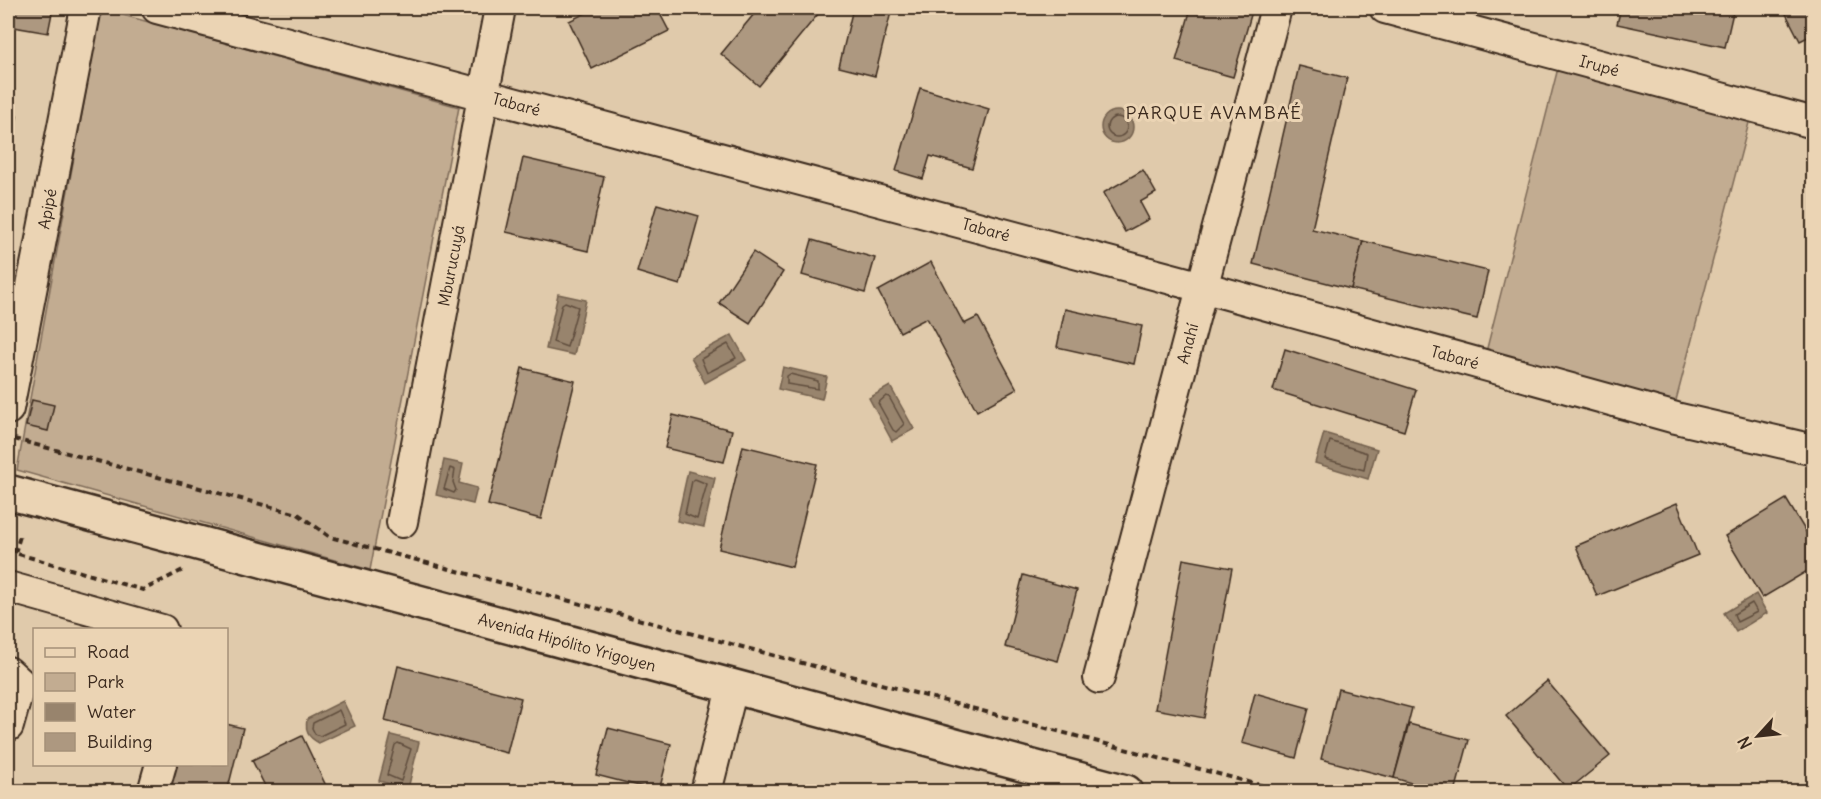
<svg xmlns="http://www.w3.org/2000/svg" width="1821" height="799" font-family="Delius,sans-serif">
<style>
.green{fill:#c2ac91;stroke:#7e6b58;stroke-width:1.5}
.water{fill:#98846d;stroke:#73604d;stroke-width:1.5}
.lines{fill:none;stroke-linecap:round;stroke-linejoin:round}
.shore{stroke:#604e3e;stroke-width:1.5}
.building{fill:#ad9880;stroke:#3b2a1e;stroke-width:1.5}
.street-casing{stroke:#3b2a1e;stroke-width:34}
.primary-casing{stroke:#3b2a1e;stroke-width:38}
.path{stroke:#3b2a1e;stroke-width:4;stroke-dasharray:6 4.5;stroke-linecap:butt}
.street{stroke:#ebd4b4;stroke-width:30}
.primary{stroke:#ebd4b4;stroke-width:33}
.labels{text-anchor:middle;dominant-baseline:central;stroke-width:6;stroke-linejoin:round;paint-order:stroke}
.street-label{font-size:16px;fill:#3b2a1e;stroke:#ebd4b4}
.neighbourhood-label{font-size:18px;letter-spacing:1.5px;fill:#3b2a1e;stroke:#ebd4b4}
</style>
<rect width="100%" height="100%" fill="#e0caab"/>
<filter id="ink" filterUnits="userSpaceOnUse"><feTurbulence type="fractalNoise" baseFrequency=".0167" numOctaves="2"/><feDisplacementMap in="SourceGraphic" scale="12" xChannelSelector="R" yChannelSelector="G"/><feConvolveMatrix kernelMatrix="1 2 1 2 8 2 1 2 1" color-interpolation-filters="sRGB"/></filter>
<g filter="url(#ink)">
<g class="green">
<path d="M101 9 459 107 370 570 17 470Z"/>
<path d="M1558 68 1751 115 1674 408 1485 356Z"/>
</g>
<g class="water">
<circle cx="1117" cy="127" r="16"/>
<path d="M558 294 586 300 574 355 546 349Z"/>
<path d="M732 335 746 360 705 383 691 357Z"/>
<path d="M783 367 827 377 822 399 778 389Z"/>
<path d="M890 386 914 429 892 441 869 398Z"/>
<path d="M1324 433 1377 449 1368 479 1315 463Z"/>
<path d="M444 460 463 464 459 483 477 488 473 504 436 495Z"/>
<path d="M688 471 715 478 704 527 677 521Z"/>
<path d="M1756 594 1767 613 1736 632 1724 613Z"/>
<path d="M343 701 355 726 319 743C308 737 305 732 307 719Z"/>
<path d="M391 735 419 742 408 789 379 781Z"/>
</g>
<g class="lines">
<g class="shore">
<circle cx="1117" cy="127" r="10"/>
<path d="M565 302 578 307 567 347 553 342 562 304Z"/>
<path d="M728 344 736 358 707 373 701 359Z"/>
<path d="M790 374 818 381V389L787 384V376Z"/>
<path d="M886 396 889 397 904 424 896 432 893 430 878 403Z"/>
<path d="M1330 441 1367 453 1364 470 1325 459Z"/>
<path d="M450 468 455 470 453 482 456 490 454 493 444 489Z"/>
<path d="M695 479 707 484 697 519 685 514 692 481Z"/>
<path d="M1752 603 1757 612 1737 622 1734 614Z"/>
<path d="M339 710 345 724 320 736 315 734 312 728 313 723Z"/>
<path d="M398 743 411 749 401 781 387 775 395 745Z"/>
</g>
</g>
<g class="building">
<path d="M8 8H53L48 33 8 26Z"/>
<path d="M596 8H657L669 31 592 69 569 21Z"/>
<path d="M759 8H823L759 86 721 54Z"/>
<path d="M853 8H892L875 76 839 67Z"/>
<path d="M1191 8H1253L1233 77 1176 61Z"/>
<path d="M1621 8H1734L1725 47 1617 24Z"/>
<path d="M1783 8H1814V34L1800 41Z"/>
<path d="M1299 66 1347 78 1312 229 1363 241 1351 289 1253 264Z"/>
<path d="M920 88 989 109 972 168 930 156 923 179 896 171Z"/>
<path d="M8 114 17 116 8 164Z"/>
<path d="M523 158 604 177 588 251 506 232Z"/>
<path d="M1143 170 1156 193 1140 202 1149 219 1125 232 1103 193Z"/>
<path d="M657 204 699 216 680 285 637 272Z"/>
<path d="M812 240 875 258 865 293 802 275Z"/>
<path d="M1363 241 1488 271 1477 319 1351 289Z"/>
<path d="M753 252 783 272 750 323 719 303Z"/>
<path d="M931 262 964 324 978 317 1017 389 977 411 927 318 900 332 878 291Z"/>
<path d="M1065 309 1142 326 1134 364 1057 347Z"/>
<path d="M1285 349 1416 390 1404 431 1273 390Z"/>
<path d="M522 368 575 381 541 519 488 505Z"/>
<path d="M32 400 54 405 48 431 26 426Z"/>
<path d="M673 415 732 430 724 462 665 448Z"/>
<path d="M743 446 817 464 792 567 719 549Z"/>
<path d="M1786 499 1814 545V567L1762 598 1725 536Z"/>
<path d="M1677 503 1698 555 1597 596 1576 546Z"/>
<path d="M1183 559 1232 568 1204 718 1155 709Z"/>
<path d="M1023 575 1077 590 1058 661 1005 647Z"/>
<path d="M398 666 521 698 507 753 385 721Z"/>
<path d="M1547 681 1610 756 1568 790 1506 716Z"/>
<path d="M1338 689 1412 708 1394 778 1321 759Z"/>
<path d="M1255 693 1309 708 1296 758 1242 743Z"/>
<path d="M226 724 243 728 227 792H196L170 785 175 764H226Z"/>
<path d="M1409 724 1469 740 1455 792H1442L1394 778Z"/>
<path d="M608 728 671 744 659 791 596 775Z"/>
<path d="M302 736 329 792H268L252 760Z"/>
</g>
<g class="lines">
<defs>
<g id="street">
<path id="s1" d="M157 8 1202 287 1676 418 1814 450"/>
<path id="s2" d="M1385 8 1814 123"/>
<path id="s3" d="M8 409 86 8"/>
<path id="s4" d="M402 522 500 8"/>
<path d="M8 587 162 630"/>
<path d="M8 672 20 683 8 726"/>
<path id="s5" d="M1099 678 1276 8"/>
<path d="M153 792 161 764"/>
<path d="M706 792 732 688"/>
</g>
<g id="primary">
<path id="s6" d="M8 492 1126 792"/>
</g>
</defs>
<use href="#street" class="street-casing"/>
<use href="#primary" class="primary-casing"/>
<g class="path">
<path d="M14 439 298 514 330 537 1286 792"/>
<path d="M8 551 143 590 183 570"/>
<path d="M15 553 20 536"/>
</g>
<use href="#street" class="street"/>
<use href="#primary" class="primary"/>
</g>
</g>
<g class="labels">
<g class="street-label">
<text stroke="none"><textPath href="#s2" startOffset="222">Irupé</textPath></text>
<text stroke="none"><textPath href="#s1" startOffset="372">Tabaré</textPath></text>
<text stroke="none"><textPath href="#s3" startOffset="204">Apipé</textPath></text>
<text stroke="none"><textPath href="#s1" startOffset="858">Tabaré</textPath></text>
<text stroke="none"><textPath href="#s4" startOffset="261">Mburucuyá</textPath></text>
<text stroke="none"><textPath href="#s5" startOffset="346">Anahí</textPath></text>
<text stroke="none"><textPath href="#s1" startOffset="1344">Tabaré</textPath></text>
<text stroke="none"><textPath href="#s6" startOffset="579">Avenida Hipólito Yrigoyen</textPath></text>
</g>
<g class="neighbourhood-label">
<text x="1214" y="112">PARQUE AVAMBAÉ</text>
</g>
</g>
<rect width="1821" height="799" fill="none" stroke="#ebd4b4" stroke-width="30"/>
<rect x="15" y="15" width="1791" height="769" fill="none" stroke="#3b2a1e" stroke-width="2" filter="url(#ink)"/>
<rect x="33" y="628" width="195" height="138" fill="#ebd4b4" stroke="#a59078" stroke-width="1.5"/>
<rect x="45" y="648" width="30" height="9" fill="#ebd4b4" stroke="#a59078" stroke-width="1.5"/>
<text x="87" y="658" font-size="18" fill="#3b2a1e">Road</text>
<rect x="45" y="673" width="30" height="18" fill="#c2ac91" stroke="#a59078" stroke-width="1.5"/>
<text x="87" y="688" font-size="18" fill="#3b2a1e">Park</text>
<rect x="45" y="703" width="30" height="18" fill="#98846d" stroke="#a59078" stroke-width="1.5"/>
<text x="87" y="718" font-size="18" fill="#3b2a1e">Water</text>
<rect x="45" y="733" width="30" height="18" fill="#ad9880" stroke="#a59078" stroke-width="1.5"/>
<text x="87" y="748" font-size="18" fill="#3b2a1e">Building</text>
<g transform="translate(1758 736) rotate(243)" stroke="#ebd4b4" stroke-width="4.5" paint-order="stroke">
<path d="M0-4.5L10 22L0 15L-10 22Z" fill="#3b2a1e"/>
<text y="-9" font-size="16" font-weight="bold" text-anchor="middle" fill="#3b2a1e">N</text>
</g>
</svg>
